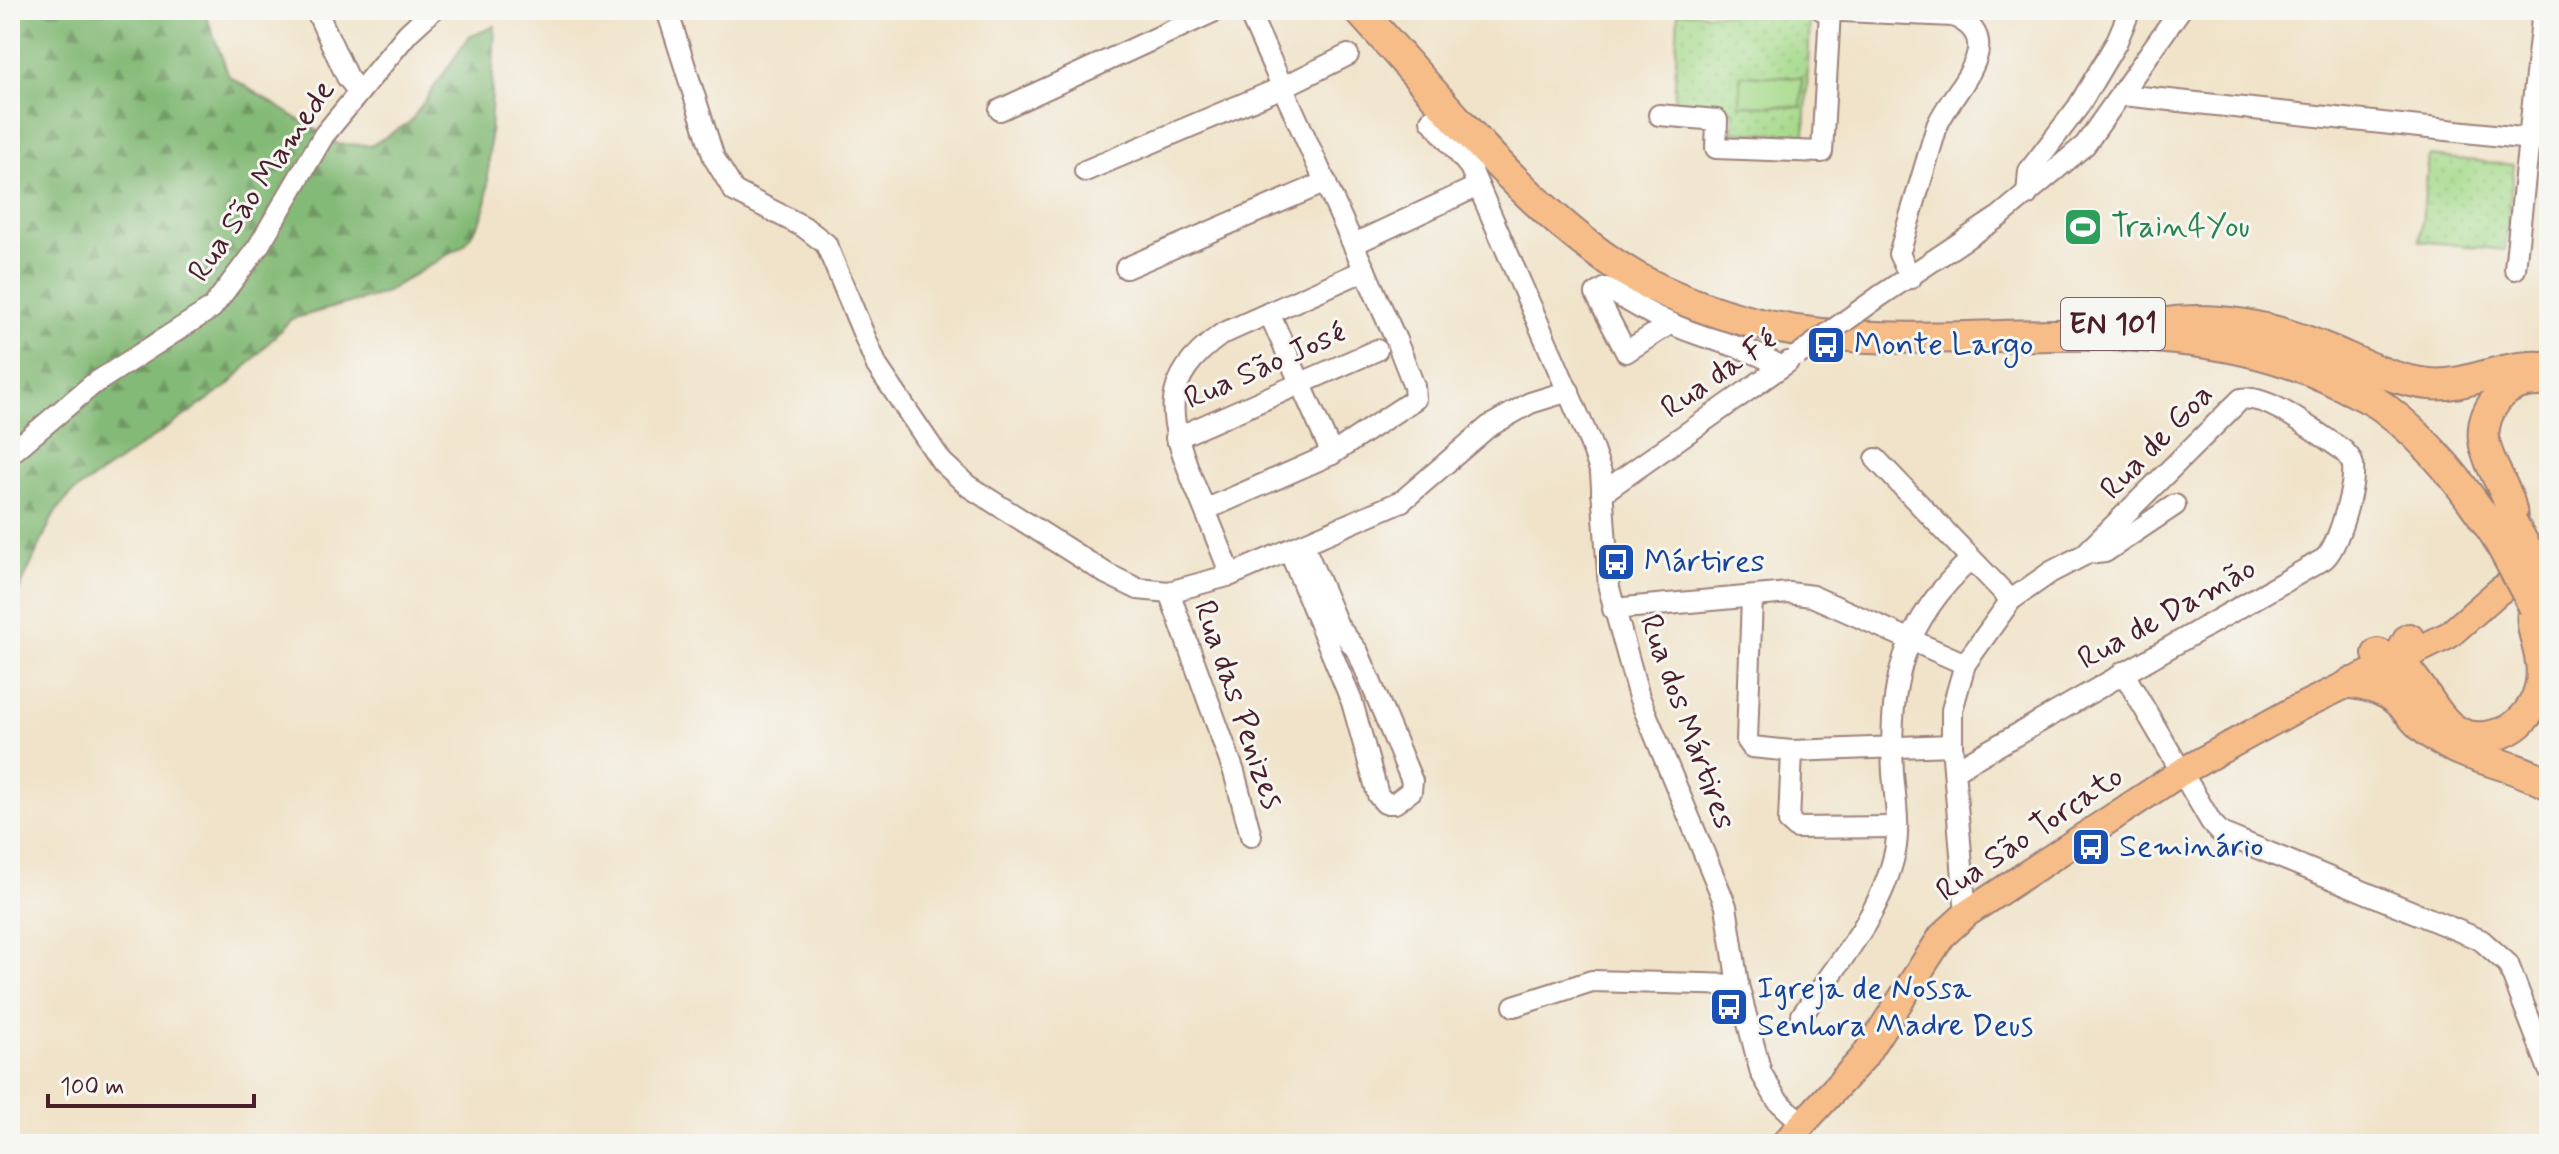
<svg xmlns="http://www.w3.org/2000/svg" width="2559" height="1154" font-family="Mynerve,sans-serif">
<style>
.grass{fill:url(#grass-dots);stroke:#787c5b;stroke-width:2}
.forest{fill:url(#forest-firs);stroke:#676c51;stroke-width:2}
.park{fill:#a6da8b;stroke:#787c5b;stroke-width:2}
.lines{fill:none;stroke-linecap:round;stroke-linejoin:round}
.minor-casing{stroke:#9d817a;stroke-width:24}
.major-casing{stroke:#9d817a;stroke-width:30}
.highway-casing{stroke:#9d817a;stroke-width:34}
.minor{stroke:#fff;stroke-width:20}
.major{stroke:#f7bd88;stroke-width:26}
.highway{stroke:#f7bd88;stroke-width:30}
.minor-bridge-casing{stroke:#9d817a;stroke-width:24;stroke-linecap:butt}
.highway-bridge-casing{stroke:#9d817a;stroke-width:34;stroke-linecap:butt}
.minor-bridge{stroke:#fff;stroke-width:20}
.highway-bridge{stroke:#f7bd88;stroke-width:30}
.labels{text-anchor:middle;dominant-baseline:central;stroke-width:6;stroke-linejoin:round;paint-order:stroke}
.shield{fill:#f6f6f2;stroke:#7e6067;stroke-width:2}
.shield-label{font-size:30px;font-weight:bold;fill:#4a1f2b}
.street-label{font-size:32px;fill:#4a1f2b;stroke:#f6f6f2}
.leisure-label{font-size:32px;fill:#27864d;stroke:#f6f6f2;text-anchor:start}
.transit-label{font-size:32px;fill:#164399;stroke:#f6f6f2;text-anchor:start}
</style>
<defs>
<pattern id="grass-dots" width="8" height="8" patternUnits="userSpaceOnUse" patternTransform="scale(2)"><rect width="8" height="8" fill="#a6da8b"/><path d="M2 2h.1M6 6h.1" fill="none" stroke="#90bb78" stroke-width="1.8" stroke-linecap="round"/></pattern>
<pattern id="forest-firs" width="22" height="20" patternUnits="userSpaceOnUse" patternTransform="scale(2)"><rect width="22" height="20" fill="#84ba77"/><path d="M5 1l3.5 6h-7zM16 11l3.5 6h-7z" fill="#6e9762"/></pattern>
</defs>
<rect width="100%" height="100%" fill="#f6f6f2"/>
<filter id="ink" filterUnits="userSpaceOnUse"><feTurbulence type="fractalNoise" baseFrequency=".0125" numOctaves="2"/><feDisplacementMap in="SourceGraphic" scale="16" xChannelSelector="R" yChannelSelector="G"/><feConvolveMatrix kernelMatrix="1 2 1 2 8 2 1 2 1" color-interpolation-filters="sRGB"/></filter>
<filter id="wash" filterUnits="userSpaceOnUse"><feTurbulence type="fractalNoise" baseFrequency=".006" numOctaves="4" result="noise"/><feDisplacementMap in="SourceGraphic" scale="32" xChannelSelector="R" yChannelSelector="G"/><feGaussianBlur stdDeviation="1.8" result="paint"/><feColorMatrix in="noise" values="0 0 0 0 0 0 0 0 0 0 0 0 0 0 0 0 0 1.4 0 .05"/><feComposite in="paint" operator="in"/></filter>
<g filter="url(#wash)">
<rect width="100%" height="100%" fill="#f0e3c9"/>
<g class="grass">
<path d="M1678 12 1810 18 1805 135 1733 132 1734 111 1674 108Z"/>
<path d="M2429 156 2514 165 2505 250 2420 241Z"/>
</g>
<path class="forest" d="M10 10H204L229 76 338 144 372 145 410 122 469 37 495 26 487 199 481 220 464 245 382 294 291 319 228 386 71 494 54 514 10 610Z"/>
<path class="park" d="M1741 75 1802 78 1801 107 1740 105Z"/>
</g>
<g filter="url(#ink)">
<g class="lines">
<defs>
<g id="minor">
<path d="M316 10 347 77 359 92"/>
<path d="M667 10 714 158 734 191 804 227 826 244 877 366 942 462 968 486 1107 574 1138 589 1169 592 1231 575 1402 501 1488 427 1530 403 1569 391"/>
<path d="M1822 10 1953 16C2012 41 1951 91 1937 126L1899 254 1911 278"/>
<path d="M2123 95 2549 141"/>
<path d="M1000 110 1217 10"/>
<path d="M1659 115 1717 120 1716 148 1822 152 1830 11"/>
<path d="M1431 120 1470 167 1590 442 1601 473 1609 588 1639 697 1726 906 1738 985 1761 1073 1777 1100 1802 1123"/>
<path d="M1085 171 1283 87 1348 55"/>
<path d="M2027 195 2029 171 2078 107 2116 43 2130 10"/>
<path d="M1354 244 1478 186"/>
<path d="M1126 268 1326 182"/>
<path d="M2515 269 2543 10"/>
<path d="M1880 296 2000 216 2085 145 2180 10"/>
<path d="M1269 313 1332 454"/>
<path d="M1671 323 1626 352 1596 294 1606 288C1636 306 1666 324 1700 335 1729 345 1755 350 1781 367"/>
<path d="M1176 438 1377 350"/>
<path d="M10 454 92 385 212 308 258 247 324 135 408 33 433 10"/>
<path d="M1876 459 2011 600"/>
<path d="M1602 493 1788 362"/>
<path d="M1205 510 1332 454 1415 399 1414 386 1396 340 1248 10"/>
<path d="M1289 550 1352 702 1378 795 1385 803H1395L1411 791 1412 781 1358 652 1338 626 1303 544"/>
<path d="M2096 553 2105 552 2175 505"/>
<path d="M1231 575C1219 545 1207 514 1194 484 1168 418 1157 380 1222 334L1365 270"/>
<path d="M1169 592 1234 772 1251 836"/>
<path d="M1752 597 1747 740 1752 747 1792 751 1952 745"/>
<path d="M1613 609 1789 593 1812 596 1965 664"/>
<path d="M2123 672 2211 822 2221 833 2481 940 2508 964 2549 1070"/>
<path d="M1792 751 1789 822 1796 828 1896 827"/>
<path d="M1955 770 2324 559C2339 546 2355 486 2353 466 2352 459 2348 455 2343 450 2319 435 2268 393 2241 399L2084 555 2051 572 2011 600 1965 664 1952 710V745L1966 914"/>
<path d="M1514 1006 1592 981 1738 985"/>
<path d="M1802 1015C1837 965 1882 913 1895 852 1900 827 1895 798 1893 773 1888 682 1903 622 1971 559"/>
</g>
<path id="major" d="M1784 1144 1863 1058 1942 936 1966 914 2183 771 2294 710 2449 635 2498 592 2549 555"/>
<g id="highway">
<path d="M1359 10C1440 98 1552 242 1661 290 1711 313 1767 329 1822 334 1992 350 2185 303 2342 385 2355 392 2371 398 2383 407 2431 443 2464 487 2497 537"/>
<path d="M2158 324C2218 315 2275 327 2331 351 2362 364 2395 381 2429 384 2470 388 2507 361 2549 368"/>
<path d="M2512 523C2514 480 2460 448 2496 400 2507 386 2521 381 2539 381"/>
<path d="M2378 654C2387 658 2398 662 2405 669 2435 699 2445 755 2504 732 2519 726 2531 712 2537 697 2552 661 2526 632 2534 606"/>
<path d="M2397 681 2396 663 2409 639"/>
<path d="M2351 683C2409 691 2400 715 2439 739 2472 760 2514 764 2549 784"/>
</g>
</defs>
<use href="#minor" class="minor-casing"/>
<use href="#major" class="major-casing"/>
<use href="#highway" class="highway-casing"/>
<use href="#minor" class="minor"/>
<use href="#major" class="major"/>
<use href="#highway" class="highway"/>
<defs>
<path id="minor-bridge" d="M1798 355 1880 296"/>
<g id="highway-bridge">
<path d="M2512 523 2549 590"/>
<path d="M2497 537 2534 606"/>
</g>
</defs>
<use href="#minor-bridge" class="minor-bridge-casing"/>
<use href="#highway-bridge" class="highway-bridge-casing"/>
<use href="#minor-bridge" class="minor-bridge"/>
<use href="#highway-bridge" class="highway-bridge"/>
</g>
</g>
<defs>
<symbol id="stadium-square" viewBox="-11 -11 22 22"><rect x="-9" y="-9" width="18" height="18" rx="4" fill="#2e9e5b" stroke="#f6f6f2"/><path d="M0-5a6.5 5 0 1 0 0 10a6.5 5 0 1 0 0-10ZM-3.5-1.8h7v3.6h-7Z" fill="#fff"/></symbol>
<symbol id="bus-square" viewBox="-11 -11 22 22"><rect x="-9" y="-9" width="18" height="18" rx="4" fill="#1a4fb4" stroke="#f6f6f2"/><path d="M-5-6H5V4H4V6H2V4H-2V6H-4V4H-5ZM-3.5-4V0h7V-4ZM-3.5 1.2v1.5H-2V1.2ZM2 1.2v1.5H3.5V1.2Z" fill="#fff"/></symbol>
</defs>
<g fill-rule="evenodd">
<use href="#stadium-square" x="2061" y="205" width="44" height="44"/>
<use href="#bus-square" x="1804" y="323" width="44" height="44"/>
<use href="#bus-square" x="1594" y="540" width="44" height="44"/>
<use href="#bus-square" x="2069" y="825" width="44" height="44"/>
<use href="#bus-square" x="1707" y="985" width="44" height="44"/>
</g>
<g class="labels">
<rect class="shield" x="2061" y="298" width="104" height="52" rx="6"/>
<g class="shield-label">
<text x="2113" y="324">EN 101</text>
</g>
<g class="street-label">
<text transform="translate(262 181) rotate(-56)">Rua São Mamede</text>
<text transform="translate(1265 366) rotate(-24)">Rua São José</text>
<text transform="translate(1719 374) rotate(-35)">Rua da Fé</text>
<text transform="translate(2157 442) rotate(-46)">Rua de Goa</text>
<text transform="translate(2167 614) rotate(-29)">Rua de Damão</text>
<text transform="translate(1238 705) rotate(71)">Rua das Penizes</text>
<text transform="translate(1687 722) rotate(70)">Rua dos Mártires</text>
<text transform="translate(2030 834) rotate(-34)">Rua São Torcato</text>
</g>
<g class="leisure-label">
<text x="2111" y="227">Train4You</text>
</g>
<g class="transit-label">
<text x="1854" y="345">Monte Largo</text>
<text x="1644" y="562">Mártires</text>
<text x="2119" y="847">Seminário</text>
<text x="1757" y="989">Igreja de Nossa<tspan x="1757" dy="37">Senhora Madre Deus</tspan></text>
</g>
</g>
<rect width="2559" height="1154" fill="none" stroke="#f6f6f2" stroke-width="40"/>
<path d="M48 1094v12h206v-12" fill="none" stroke="#4a1f2b" stroke-width="4"/>
<text x="60" y="1094" font-size="24" fill="#4a1f2b" stroke="#f6f6f2" stroke-width="6" paint-order="stroke">100 m</text>
</svg>
